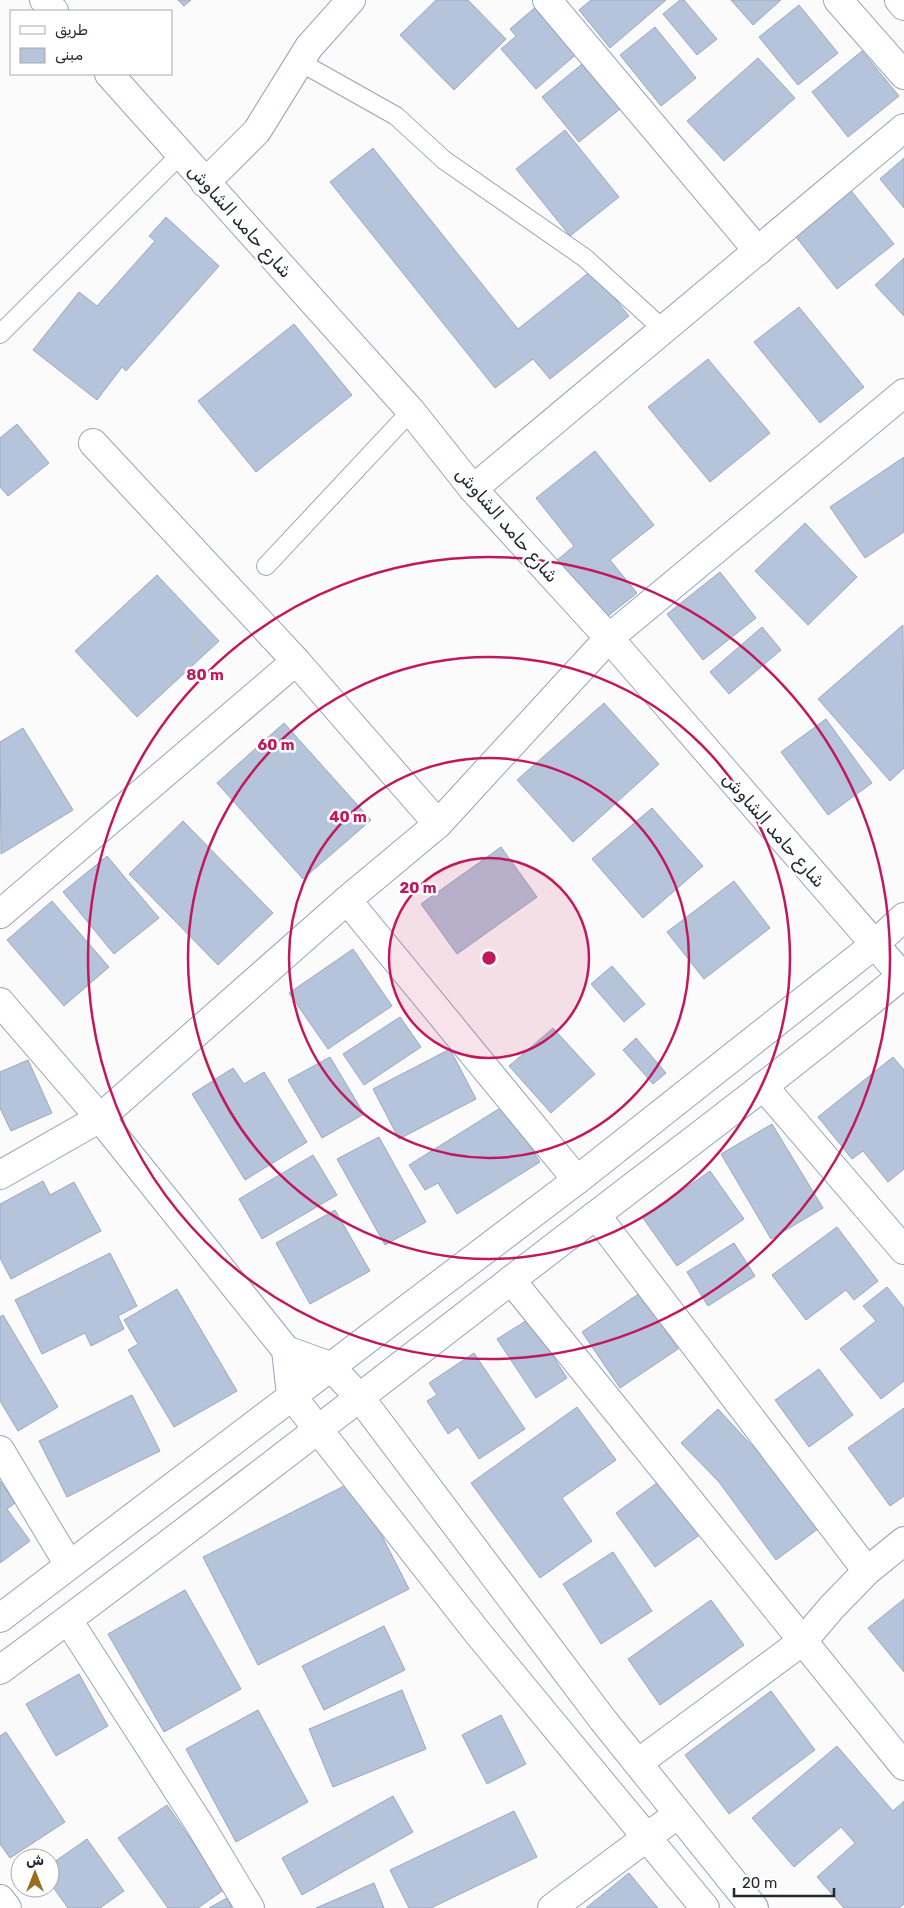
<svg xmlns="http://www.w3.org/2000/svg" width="904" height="1908" font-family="Rubik,Vazirmatn,sans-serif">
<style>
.building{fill:#b5c4da;stroke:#9ba9be}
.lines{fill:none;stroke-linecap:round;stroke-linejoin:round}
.lane-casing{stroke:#96a4b9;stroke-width:20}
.street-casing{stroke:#96a4b9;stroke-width:30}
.secondary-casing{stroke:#96a4b9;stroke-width:30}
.primary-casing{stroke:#96a4b9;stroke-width:30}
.lane{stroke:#fff;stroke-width:18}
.street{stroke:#fff;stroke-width:28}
.secondary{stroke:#fff;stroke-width:28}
.primary{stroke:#fff;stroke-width:28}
.ring{fill:none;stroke:#c2185b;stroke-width:2.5}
.labels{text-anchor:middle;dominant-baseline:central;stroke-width:5;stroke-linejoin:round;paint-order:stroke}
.street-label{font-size:18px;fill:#232931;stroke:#fff}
.centre{fill:#c2185b;stroke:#fff;stroke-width:2.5}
.ring-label{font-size:15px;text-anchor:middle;font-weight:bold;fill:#c2185b;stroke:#fff;stroke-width:5;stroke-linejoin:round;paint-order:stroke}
</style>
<rect width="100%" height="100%" fill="#fbfbfb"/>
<g class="building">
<path d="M178 0H191L184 6Z"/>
<path d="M436 0H468L506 39 454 90 400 35Z"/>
<path d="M591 0H666L610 48 579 10Z"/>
<path d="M680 0H684L717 39 697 55 663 14Z"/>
<path d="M731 0H781L753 25Z"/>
<path d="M539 4 580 51 536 89 501 49 516 36 510 29Z"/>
<path d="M799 5 838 53 798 85 759 37Z"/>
<path d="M655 27 696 78 661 106 620 55Z"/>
<path d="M862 51 899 96 848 137 812 92Z"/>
<path d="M758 58 795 98 724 161 687 121Z"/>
<path d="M587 60 625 105 579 142 542 97Z"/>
<path d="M565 130 619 197 570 236 516 169Z"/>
<path d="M373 148 518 329 592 270 629 316 550 379 533 359 495 388 330 182Z"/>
<path d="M904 158V208L880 179Z"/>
<path d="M849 188 894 244 837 289 793 233Z"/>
<path d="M166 217 219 266 126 371 122 367 97 400 33 350 79 292 97 306 155 241 149 236Z"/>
<path d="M904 258V316L875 285Z"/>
<path d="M799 307 864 387 820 423 754 342Z"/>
<path d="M294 324 352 395 256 472 198 401Z"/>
<path d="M708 359 770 433 710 482 648 407Z"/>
<path d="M17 424 49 463 8 496 0 487V438Z"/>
<path d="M595 451 654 525 610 560 637 593 603 620 556 561 574 546 536 498Z"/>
<path d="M904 457V532L865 558 830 507Z"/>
<path d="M805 523 857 577 808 625 755 571Z"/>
<path d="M720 572 756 618 703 660 667 614Z"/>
<path d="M157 575 219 641 137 717 75 651Z"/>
<path d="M903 625 904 768 890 781 818 699Z"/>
<path d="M762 627 781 650 729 694 710 672Z"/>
<path d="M604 703 659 764 573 842 517 780Z"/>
<path d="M826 719 872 783 828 815 781 752Z"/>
<path d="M284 723 371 820 303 879 217 783Z"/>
<path d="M23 728 73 810 1 854 0 742Z"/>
<path d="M652 808 703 866 643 918 592 859Z"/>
<path d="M183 821 273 913 218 965 129 874Z"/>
<path d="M501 847 537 897 457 954 421 904Z"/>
<path d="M107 856 159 918 114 954 63 892Z"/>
<path d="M734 881 770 928 704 979 667 932Z"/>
<path d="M52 901 109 967 64 1006 7 940Z"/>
<path d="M353 949 392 1006 328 1049 289 993Z"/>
<path d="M612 966 645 1004 624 1022 591 984Z"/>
<path d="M400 1017 421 1047 364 1085 343 1054Z"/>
<path d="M553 1028 595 1074 551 1113 509 1066Z"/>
<path d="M636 1038 666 1073 653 1084 623 1050Z"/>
<path d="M450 1049 476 1099 399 1139 373 1089Z"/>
<path d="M330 1057 364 1114 322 1138 288 1080Z"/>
<path d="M893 1057 904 1070V1169L888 1182 863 1151 852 1159 818 1117Z"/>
<path d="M28 1060 52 1113 11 1131 0 1108V1072Z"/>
<path d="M233 1068 244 1084 264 1072 307 1142 245 1180 192 1094Z"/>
<path d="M505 1105 540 1162 457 1214 438 1183 425 1190 409 1165Z"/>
<path d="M772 1124 823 1208 771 1239 721 1154Z"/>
<path d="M379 1137 426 1222 385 1245 337 1159Z"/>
<path d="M313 1155 337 1195 262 1239 239 1199Z"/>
<path d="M710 1171 744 1219 677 1266 643 1218Z"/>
<path d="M43 1181 50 1195 74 1182 101 1231 11 1279 0 1258V1204Z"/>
<path d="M335 1210 370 1271 310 1304 276 1243Z"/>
<path d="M837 1227 878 1281 854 1300 846 1290 806 1320 772 1275Z"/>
<path d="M734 1243 755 1276 708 1306 687 1272Z"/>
<path d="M110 1253 137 1306 118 1316 124 1329 91 1346 85 1333 42 1354 15 1300Z"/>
<path d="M887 1287 904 1308V1381L881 1399 840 1349 876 1321 863 1306Z"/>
<path d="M177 1289 237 1391 174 1427 128 1350 138 1344 124 1320Z"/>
<path d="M640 1293 678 1349 620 1388 582 1332Z"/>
<path d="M3 1315 58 1407 18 1431 0 1401V1317Z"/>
<path d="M529 1319 567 1378 536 1398 497 1339Z"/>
<path d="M474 1353 525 1429 479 1459 458 1427 448 1434 427 1401 437 1395 429 1383Z"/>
<path d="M819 1369 853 1415 809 1447 775 1400Z"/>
<path d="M132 1395 160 1451 67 1497 39 1441Z"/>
<path d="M577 1407 616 1460 562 1498 592 1541 540 1578 471 1483Z"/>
<path d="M904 1408V1496L890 1506 848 1448Z"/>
<path d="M718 1409 755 1449 762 1444 822 1526 776 1560 719 1482 681 1443Z"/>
<path d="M661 1480 701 1534 655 1567 616 1513Z"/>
<path d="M0 1481 15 1503 7 1509 30 1541 0 1563Z"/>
<path d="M354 1481 409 1589 258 1665 203 1557Z"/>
<path d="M613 1552 652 1611 601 1644 563 1584Z"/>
<path d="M185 1590 241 1689 164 1732 108 1634Z"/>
<path d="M904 1599V1672L868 1628Z"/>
<path d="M711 1600 744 1645 660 1705 628 1659Z"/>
<path d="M384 1626 405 1670 324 1710 302 1666Z"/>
<path d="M79 1674 108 1726 56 1756 26 1704Z"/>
<path d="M402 1690 426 1749 333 1787 309 1729Z"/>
<path d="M771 1691 815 1750 729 1814 685 1755Z"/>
<path d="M258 1710 308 1802 236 1842 186 1749Z"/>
<path d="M501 1715 526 1764 487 1784 462 1735Z"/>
<path d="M6 1732 65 1822 10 1858 0 1844V1736Z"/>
<path d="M837 1746 893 1811 904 1801V1904L899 1908H844L817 1877 855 1843 841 1827 794 1867 752 1818Z"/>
<path d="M393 1796 413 1832 302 1895 282 1858Z"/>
<path d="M167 1805 225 1889 198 1908H168L118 1838Z"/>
<path d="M514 1811 537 1857 431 1908H409L390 1870Z"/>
<path d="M87 1839 124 1891 100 1908H68L50 1883V1865Z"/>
<path d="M629 1873 658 1908H586Z"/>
<path d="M374 1883 384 1908H316Z"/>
<path d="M227 1898 232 1908H209Z"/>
</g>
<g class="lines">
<defs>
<g id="lane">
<path d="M300 62 396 116 444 160 585 258 664 330"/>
<path d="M0 334 180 155"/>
<path d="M266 566 411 411"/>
</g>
<g id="street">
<path d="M547 0 758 251"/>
<path d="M205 183 257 131 309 47 351 0"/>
<path d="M93 443 296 661 438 824"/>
<path d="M473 489 904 128"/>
<path d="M347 900 577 1180"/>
<path d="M0 914 296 661"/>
<path d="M0 1002 100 1118 286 1350 291 1395"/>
<path d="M763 1086 904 1250"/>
<path d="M0 1175 100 1118 347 900 438 824 609 638 904 393"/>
<path d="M596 1215 867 1571"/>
<path d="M511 1280 904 1766"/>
<path d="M286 1350 330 1366"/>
<path d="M0 1450 69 1565"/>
<path d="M68 1620 200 1825 250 1908"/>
<path d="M638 1763 804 1640 832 1607 867 1571 904 1541"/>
<path d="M0 1899 7 1908"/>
<path d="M552 1908 678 1814"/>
</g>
<g id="secondary">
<path d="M44 0 54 11"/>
<path d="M109 74 411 411 473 489 609 638 904 978"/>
<path d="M0 1618 577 1180 874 945 904 917"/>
<path d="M0 1670C172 1543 341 1412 510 1281 642 1179 775 1080 904 974"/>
</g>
<g id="primary">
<path d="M838 0 904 75"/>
<path d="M899 0 904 6"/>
<path d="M330 1366 361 1399 603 1720 754 1908"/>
<path d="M291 1395 477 1632 705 1908"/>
</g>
</defs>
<use href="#lane" class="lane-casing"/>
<use href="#street" class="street-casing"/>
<use href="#secondary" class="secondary-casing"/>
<use href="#primary" class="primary-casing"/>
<use href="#lane" class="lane"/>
<use href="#street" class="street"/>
<use href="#secondary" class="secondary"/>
<use href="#primary" class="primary"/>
</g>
<circle cx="489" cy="958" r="100" fill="#c2185b" fill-opacity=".12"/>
<g class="ring">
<circle cx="489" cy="958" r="100"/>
<circle cx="489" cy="958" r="200"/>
<circle cx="489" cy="958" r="301"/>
<circle cx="489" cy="958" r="401"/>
</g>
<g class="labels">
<g class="street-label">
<text transform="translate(240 221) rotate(48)">شارع حامد الشاوش</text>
<text transform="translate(507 525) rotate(49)">شارع حامد الشاوش</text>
<text transform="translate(774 830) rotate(49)">شارع حامد الشاوش</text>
</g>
</g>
<circle cx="489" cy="958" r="8" class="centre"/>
<g class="ring-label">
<text x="205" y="680">80 m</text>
<text x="276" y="750">60 m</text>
<text x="348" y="822">40 m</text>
<text x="418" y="893">20 m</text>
</g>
<rect x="10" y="10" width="162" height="65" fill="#ffffff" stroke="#a7a9ad"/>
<rect x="20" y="26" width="25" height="8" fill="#ffffff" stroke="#a7a9ad"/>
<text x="55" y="35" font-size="15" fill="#232931">طريق</text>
<rect x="20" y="48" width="25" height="15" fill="#b5c4da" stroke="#a7a9ad"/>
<text x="55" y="60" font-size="15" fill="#232931">مبنى</text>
<g transform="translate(35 1873)"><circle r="24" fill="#ffffff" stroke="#a7a9ad"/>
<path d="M0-4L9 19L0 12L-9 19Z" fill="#9e6c21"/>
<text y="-8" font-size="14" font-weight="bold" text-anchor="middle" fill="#232931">ش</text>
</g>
<path d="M734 1888v8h100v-8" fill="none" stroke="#232931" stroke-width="2.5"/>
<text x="742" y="1888" font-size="15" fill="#232931" stroke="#ffffff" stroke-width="4" paint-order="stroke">20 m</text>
</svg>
